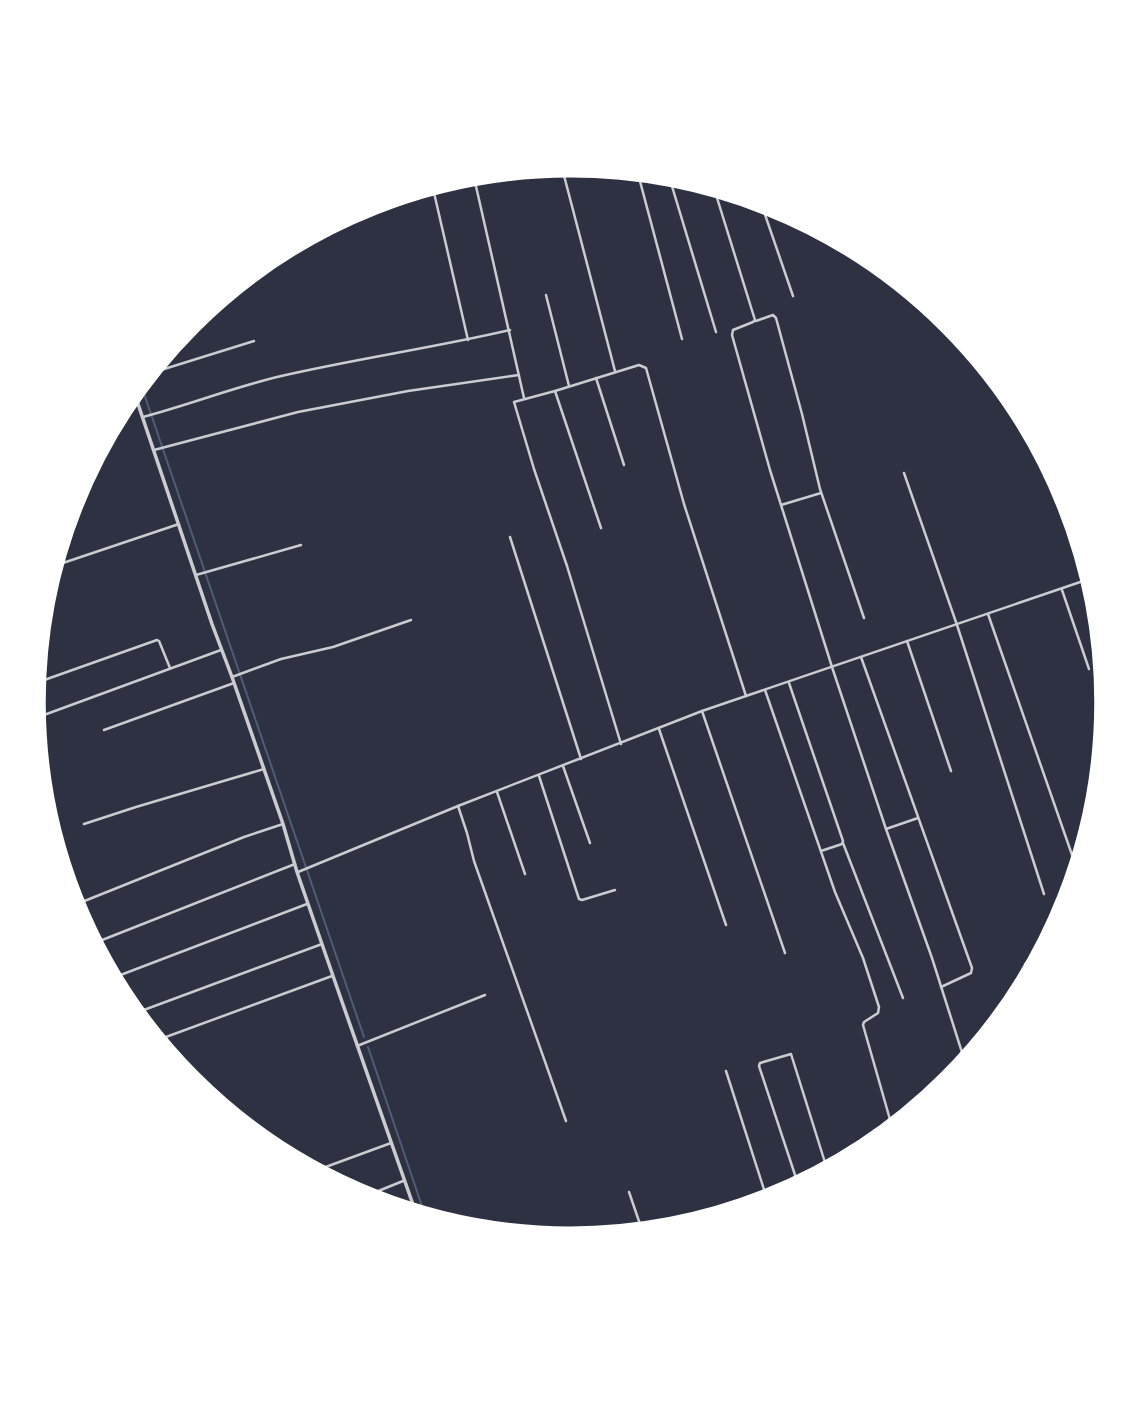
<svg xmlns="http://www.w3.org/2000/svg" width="1140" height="1404" font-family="Helvetica,sans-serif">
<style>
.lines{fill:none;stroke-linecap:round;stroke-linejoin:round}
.stream{stroke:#4f5d75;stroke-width:2}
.minor{stroke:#caccd0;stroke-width:2.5}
.tertiary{stroke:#caccd0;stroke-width:3.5}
.rim{fill:none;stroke:#fff;stroke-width:3.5}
</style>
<rect width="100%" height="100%" fill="#2d3142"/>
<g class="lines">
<g class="stream">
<path d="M140 382 364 1037"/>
<path d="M368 1047 426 1218"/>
</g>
<g class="minor">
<path d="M561 164 615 371"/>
<path d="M637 170 682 339"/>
<path d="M473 173 524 398"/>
<path d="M668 173 716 332"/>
<path d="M432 184 468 340"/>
<path d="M713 185 755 320 753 322 733 330 732 335 770 470 832 667 886 829 932 958 966 1065"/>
<path d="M760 200 793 296"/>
<path d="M546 295 569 386"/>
<path d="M756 321 773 315 776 318 802 414 820 489 864 618"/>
<path d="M145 375 254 341"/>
<path d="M596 378 624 465"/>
<path d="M555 391 601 528"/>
<path d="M143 417C188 405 232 388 277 377 354 359 433 348 510 330"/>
<path d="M154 450 298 412 408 391 519 375"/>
<path d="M904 473 957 625 1044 894"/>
<path d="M781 505 821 493"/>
<path d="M510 537 581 759"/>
<path d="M51 567 179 524"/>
<path d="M196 575 301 545"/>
<path d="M1062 590 1089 669"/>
<path d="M988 614 1078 872"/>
<path d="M907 641 951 771"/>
<path d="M861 657 972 968 971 973 941 987"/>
<path d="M232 677 281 659 333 647 411 620"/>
<path d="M789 683 843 841 842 844 821 851"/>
<path d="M33 684 157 640 159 641 170 668"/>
<path d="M33 687 42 716"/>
<path d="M765 690 835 892 863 958 879 1007 878 1013 864 1022 863 1025 893 1130"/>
<path d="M702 711 785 953"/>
<path d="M33 719 221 650"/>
<path d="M659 729 726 925"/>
<path d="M104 730 234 683"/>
<path d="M621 744 567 566 534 469 514 402 555 391 639 365 646 368 684 504 746 696"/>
<path d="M563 766 590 843"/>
<path d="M539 776 579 899 582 900 615 890"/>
<path d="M497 792 525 874"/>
<path d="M458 806 467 833 474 861 566 1121"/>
<path d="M84 824 136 807 264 769"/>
<path d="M886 829 918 818"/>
<path d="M843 843 903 998"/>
<path d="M298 872 458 806 702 711 1092 578"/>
<path d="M72 906 244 837 283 824"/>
<path d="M92 944 295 864"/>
<path d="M1025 964 1029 979"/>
<path d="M110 979 307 904"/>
<path d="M138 1013 142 1026"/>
<path d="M133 1014 322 944"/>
<path d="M155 1041 332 976"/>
<path d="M357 1046 485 995"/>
<path d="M726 1071 768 1202"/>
<path d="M312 1172 391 1143"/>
<path d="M799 1187 759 1066 760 1063 791 1054 828 1172"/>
<path d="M629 1192 643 1233"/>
<path d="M361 1198 403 1181"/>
</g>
<path class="tertiary" d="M133 389 212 624 232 677 283 824 297 872 340 996 417 1216"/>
</g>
<path d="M0 0H1140V1404H0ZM44 702a526 526 0 1 1 1052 0a526 526 0 1 1-1052 0Z" fill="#fff" fill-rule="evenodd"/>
<path class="rim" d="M44 702a526 526 0 1 1 1052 0a526 526 0 1 1-1052 0Z"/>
</svg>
